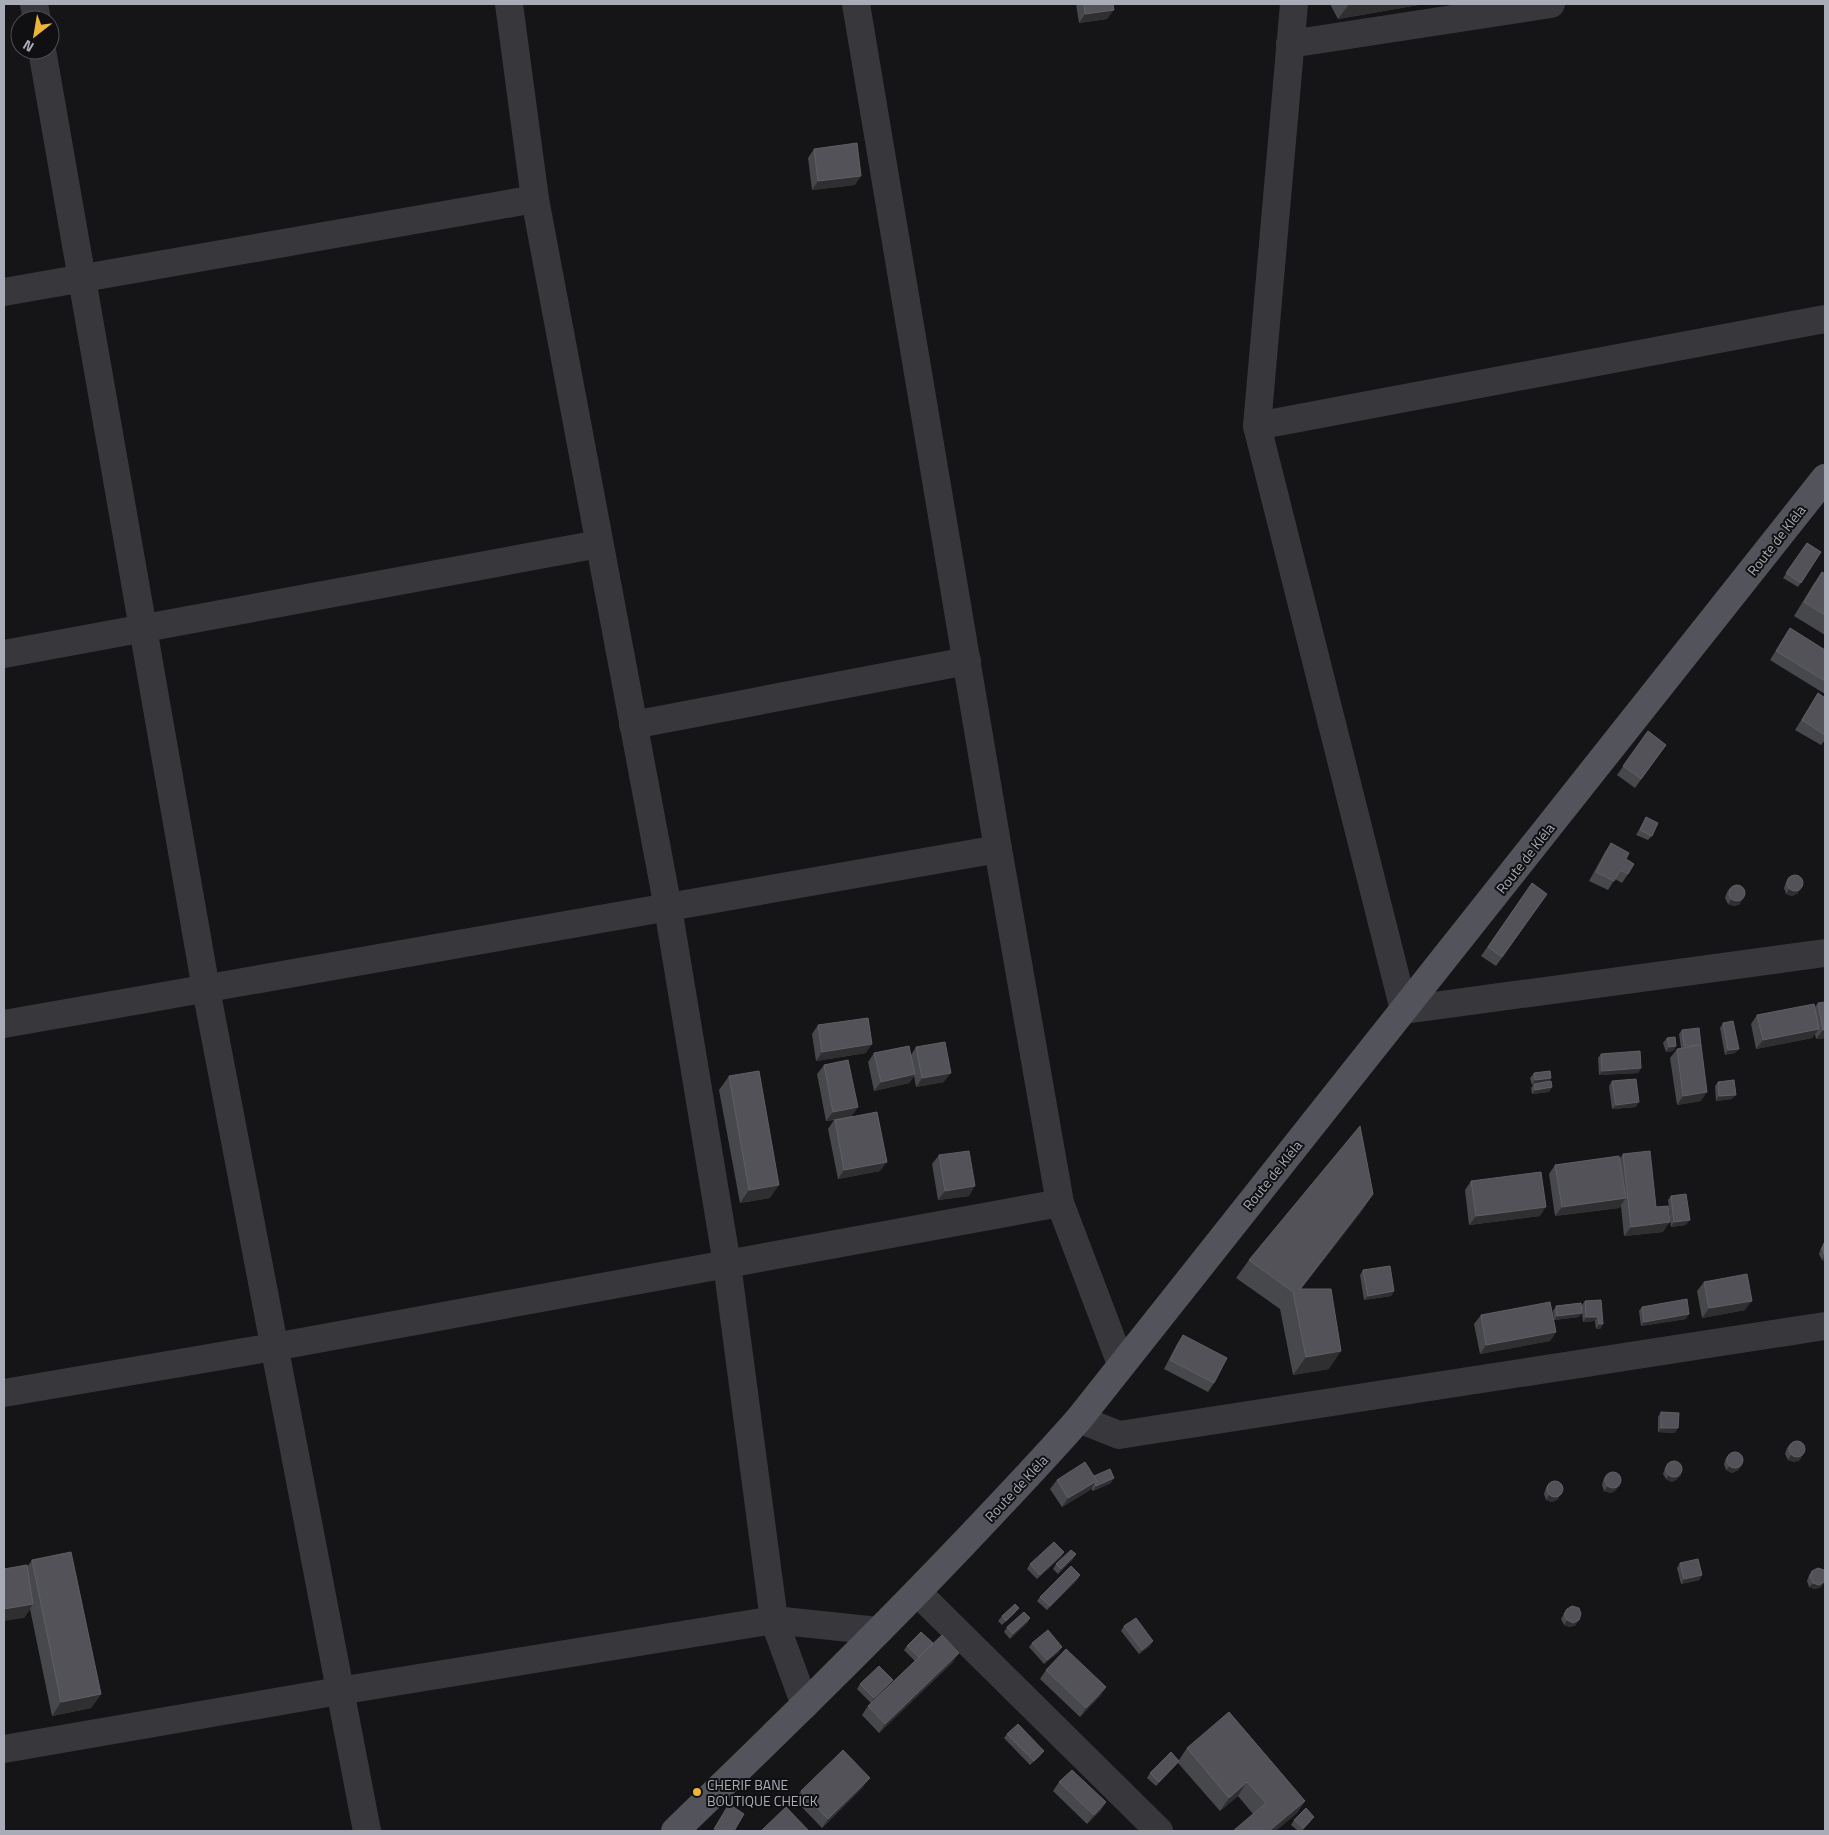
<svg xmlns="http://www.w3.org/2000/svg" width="1829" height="1835" font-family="'Titillium Web',sans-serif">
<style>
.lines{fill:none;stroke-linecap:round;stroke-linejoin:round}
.minor{stroke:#37373c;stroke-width:28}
.major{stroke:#53545b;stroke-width:28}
.wall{fill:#47484c}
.shaded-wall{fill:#2f2f32}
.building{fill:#525258;stroke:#5f6066}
.poi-dot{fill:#ecb539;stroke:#101012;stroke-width:2}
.labels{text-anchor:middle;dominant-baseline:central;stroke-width:4;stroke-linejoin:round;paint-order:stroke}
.street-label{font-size:14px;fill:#a8acb7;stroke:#101012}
.poi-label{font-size:14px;fill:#a8acb7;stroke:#101012;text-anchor:start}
</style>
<rect width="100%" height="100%" fill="#151517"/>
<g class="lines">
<g class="minor">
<path d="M34 4 37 20"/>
<path d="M509 4 535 199 668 908 727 1264 774 1620 805 1705"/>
<path d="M856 4 998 849 1060 1203 1121 1364"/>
<path d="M1294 4 1257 426 1404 1010 1825 953"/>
<path d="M1290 44 1551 4"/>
<path d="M42 50 206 989 367 1831"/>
<path d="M4 292 535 199"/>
<path d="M1257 426 1825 319"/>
<path d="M4 654 599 544"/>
<path d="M633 725 967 661"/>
<path d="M4 1024 998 849"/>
<path d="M4 1393 274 1347 1060 1203"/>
<path d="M1079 1419 1119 1435 1825 1326"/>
<path d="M917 1592 1159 1831"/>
<path d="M4 1749 339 1691 774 1620 878 1631"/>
</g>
<path class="major" d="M675 1831C773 1736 871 1641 965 1542 1004 1501 1042 1461 1079 1419L1825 478"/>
</g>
<g class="wall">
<path d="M1076 4H1113L1107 19 1079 23Z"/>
<path d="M1330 4H1424L1338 19Z"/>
<path d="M814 149 855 185 812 190 808 158Z"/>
<path d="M1807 543 1821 552 1798 587 1783 578Z"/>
<path d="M1822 572 1825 574V635L1794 616 1813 585Z"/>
<path d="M1790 628 1825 650V694L1770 660Z"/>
<path d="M1818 693 1825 698V740L1821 745 1795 730Z"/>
<path d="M1648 731 1666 745 1635 788 1617 775Z"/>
<path d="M1646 817 1652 836 1648 840 1636 835Z"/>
<path d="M1611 843 1626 859 1628 874 1622 883 1615 879 1608 890 1589 881 1605 852Z"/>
<path d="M1789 877 1798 893 1792 896 1786 894 1784 888 1786 882Z"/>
<path d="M1532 883 1547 894 1496 966 1481 956Z"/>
<path d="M1730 888 1740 904 1734 906 1728 904 1725 898 1727 892Z"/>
<path d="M1818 1003 1825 1038 1816 1039 1815 1034 1812 1038 1756 1049 1751 1024 1757 1015 1814 1008Z"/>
<path d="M1723 1023 1735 1053 1725 1055 1720 1028Z"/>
<path d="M818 1025 866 1053 816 1061 812 1034Z"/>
<path d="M1682 1030 1700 1045 1701 1101 1677 1105 1670 1058 1677 1049 1681 1048 1679 1034Z"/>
<path d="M1667 1038 1676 1046 1673 1051 1666 1052 1663 1043Z"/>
<path d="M916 1047 944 1082 916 1087 914 1076 909 1083 874 1091 868 1062 874 1053 911 1055Z"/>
<path d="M1601 1054 1641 1068 1638 1073 1599 1075 1598 1058Z"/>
<path d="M824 1065 852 1116 880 1171 838 1179 828 1129 834 1120 826 1121 817 1074Z"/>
<path d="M1534 1073 1551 1078 1548 1082 1552 1087 1549 1092 1532 1094 1531 1088 1534 1084 1532 1085 1530 1078Z"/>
<path d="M729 1076 770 1198 740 1203 719 1090Z"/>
<path d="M1612 1081 1636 1107 1612 1109 1609 1086Z"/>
<path d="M1718 1082 1732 1099 1716 1101 1715 1086Z"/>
<path d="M1623 1154 1656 1207 1663 1232 1624 1236 1621 1206 1619 1208 1555 1216 1549 1174 1555 1165 1620 1158Z"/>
<path d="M939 1155 969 1196 938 1200 932 1164Z"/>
<path d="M1471 1181 1540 1216 1469 1225 1465 1190Z"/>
<path d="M1373 1194 1361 1212 1301 1289 1329 1369 1293 1375 1280 1309 1236 1278 1249 1260Z"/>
<path d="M1671 1196 1686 1225 1671 1227 1668 1200Z"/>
<path d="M1824 1243H1825V1261L1822 1260 1819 1254 1821 1248Z"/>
<path d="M1363 1270 1394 1291 1391 1296 1364 1300 1360 1275Z"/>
<path d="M1704 1282 1745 1310 1702 1318 1697 1291Z"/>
<path d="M1601 1300 1603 1324 1600 1329H1596L1595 1321 1583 1322 1582 1313 1579 1317 1554 1320 1553 1311 1556 1306H1581L1585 1301Z"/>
<path d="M1642 1307 1686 1319 1641 1326 1639 1311Z"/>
<path d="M1481 1315 1556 1332 1550 1341 1480 1354 1474 1324Z"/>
<path d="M1183 1335 1214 1383 1208 1392 1164 1369 1177 1344Z"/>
<path d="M1661 1412 1675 1433 1658 1432V1417Z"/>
<path d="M1790 1444 1800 1460 1794 1462 1788 1460 1785 1454 1787 1448Z"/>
<path d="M1729 1454 1742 1465 1738 1470 1732 1473 1726 1470 1724 1464 1726 1458Z"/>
<path d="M1668 1463 1681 1475 1677 1479 1672 1482 1666 1479 1663 1474 1665 1468Z"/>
<path d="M1607 1474 1616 1490 1611 1493 1604 1491 1602 1485 1604 1478Z"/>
<path d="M1094 1476 1111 1483 1093 1491 1091 1488 1090 1490 1062 1507 1050 1489 1057 1480Z"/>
<path d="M1549 1483 1558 1499 1552 1502 1546 1500 1544 1494 1546 1488Z"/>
<path d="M1064 1552 1061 1557 1037 1579 1027 1569 1030 1564Z"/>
<path d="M1076 1554 1073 1559 1058 1574 1053 1569 1056 1564Z"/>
<path d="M32 1560 101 1694 91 1708 52 1716 30 1609 24 1618 27 1567Z"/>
<path d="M1680 1563 1702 1575 1699 1580 1681 1584 1677 1568Z"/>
<path d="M1812 1571 1824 1582 1821 1587 1815 1589 1809 1587 1807 1581 1809 1575Z"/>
<path d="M1080 1575 1077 1580 1047 1610 1037 1601 1040 1597Z"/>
<path d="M1567 1609 1576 1625 1570 1627 1564 1625 1561 1619Z"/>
<path d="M1016 1612 1002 1625 998 1621 1002 1616Z"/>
<path d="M1030 1618 1027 1623 1010 1639 1004 1632 1007 1627Z"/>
<path d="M1124 1626 1150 1646 1139 1654 1121 1631Z"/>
<path d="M933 1643 953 1662 879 1733 862 1715 868 1706 915 1661 904 1650 907 1646Z"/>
<path d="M1032 1643 1059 1652 1044 1664 1029 1647Z"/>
<path d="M1046 1670 1106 1687 1100 1696 1080 1717 1040 1679Z"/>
<path d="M893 1680 889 1684 871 1703 857 1689 860 1684Z"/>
<path d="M1007 1734 1041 1755 1030 1765 1004 1738Z"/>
<path d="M1187 1748 1305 1801 1296 1814H1253L1238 1796 1220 1811 1178 1763 1156 1786 1147 1778 1150 1773 1179 1760Z"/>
<path d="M1059 1782 1106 1802 1100 1811 1087 1824 1053 1791Z"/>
<path d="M863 1787 822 1828 795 1800 801 1791Z"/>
<path d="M1294 1820 1311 1821 1302 1831H1298L1291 1825Z"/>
</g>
<g class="shaded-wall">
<path d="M1349 4H1424L1338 19Z"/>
<path d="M1114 10 1107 19 1079 23 1085 14Z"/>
<path d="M861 176 855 185 812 190 818 181Z"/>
<path d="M1789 889H1801L1798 893 1792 896 1786 894Z"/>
<path d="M1743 899 1740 904 1734 906 1728 904 1731 900Z"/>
<path d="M1819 1029 1812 1038 1756 1049 1763 1040Z"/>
<path d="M1823 1030H1825V1038L1816 1039Z"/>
<path d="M872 1044 866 1053 816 1061 822 1052Z"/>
<path d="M1676 1046 1673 1051 1666 1052 1669 1047Z"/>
<path d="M1739 1049 1735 1053 1725 1055 1728 1050Z"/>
<path d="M1641 1068 1638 1073 1599 1075 1602 1071Z"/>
<path d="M951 1073 944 1082 916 1087 922 1078Z"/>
<path d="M915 1074 909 1083 874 1091 881 1082Z"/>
<path d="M1551 1078 1548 1082 1532 1085 1535 1080Z"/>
<path d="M1552 1087 1549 1092 1532 1094 1535 1090Z"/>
<path d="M1707 1092 1701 1101 1677 1105 1683 1096Z"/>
<path d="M1736 1095 1732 1099 1716 1101 1719 1096Z"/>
<path d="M1639 1102 1636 1107 1612 1109 1616 1105Z"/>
<path d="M858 1107 852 1116 826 1121 833 1112Z"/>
<path d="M887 1162 880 1171 838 1179 844 1170Z"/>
<path d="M779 1185 770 1198 740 1203 749 1190Z"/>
<path d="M975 1186 969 1196 938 1200 945 1191Z"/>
<path d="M1373 1194 1361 1212 1294 1298 1300 1289Z"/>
<path d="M1626 1198 1619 1208 1555 1216 1562 1207Z"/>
<path d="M1546 1207 1540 1216 1469 1225 1476 1216Z"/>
<path d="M1690 1220 1686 1225 1671 1227 1674 1222Z"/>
<path d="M1670 1222 1663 1232 1624 1236 1631 1227Z"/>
<path d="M1825 1255V1261L1822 1260Z"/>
<path d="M1394 1291 1391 1296 1364 1300 1368 1296Z"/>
<path d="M1752 1301 1745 1310 1702 1318 1709 1308Z"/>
<path d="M1582 1313 1579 1317 1554 1320 1557 1316Z"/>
<path d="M1689 1314 1686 1319 1641 1326 1644 1322Z"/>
<path d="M1586 1317H1598L1595 1321 1583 1322Z"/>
<path d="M1599 1324H1603L1600 1329H1596Z"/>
<path d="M1556 1332 1550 1341 1480 1354 1486 1345Z"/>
<path d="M1341 1351 1329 1369 1293 1375 1306 1357Z"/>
<path d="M1661 1428H1678L1675 1433 1658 1432Z"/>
<path d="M1791 1455H1803L1800 1460 1794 1462 1788 1460Z"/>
<path d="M1742 1465 1738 1470 1732 1473 1726 1470 1730 1466Z"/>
<path d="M1669 1475H1681L1677 1479 1672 1482 1666 1479Z"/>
<path d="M1114 1478 1111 1483 1093 1491 1096 1486Z"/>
<path d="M1097 1481 1090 1490 1062 1507 1068 1498Z"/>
<path d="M1620 1485 1616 1490 1611 1493 1604 1491 1608 1486Z"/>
<path d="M1561 1494 1558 1499 1552 1502 1546 1500 1549 1495Z"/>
<path d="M1064 1552 1061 1557 1037 1579 1040 1575Z"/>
<path d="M1076 1554 1073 1559 1058 1574 1061 1569Z"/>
<path d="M1080 1575 1077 1580 1047 1610 1050 1606Z"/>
<path d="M1702 1575 1699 1580 1681 1584 1684 1579Z"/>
<path d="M1824 1582 1821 1587 1815 1589 1809 1587 1813 1583Z"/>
<path d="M33 1604 24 1618 4 1621V1609Z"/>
<path d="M1030 1618 1027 1623 1010 1639 1013 1634Z"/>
<path d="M1567 1620H1579L1576 1625 1570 1627 1564 1625Z"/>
<path d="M1153 1641 1150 1646 1139 1654 1142 1650Z"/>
<path d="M1062 1647 1059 1652 1044 1664 1047 1660Z"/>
<path d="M959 1653 953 1662 879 1733 885 1724Z"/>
<path d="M893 1680 889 1684 871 1703 874 1698Z"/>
<path d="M1106 1687 1100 1696 1080 1717 1086 1708Z"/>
<path d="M101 1694 91 1708 52 1716 61 1702Z"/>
<path d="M1179 1761 1176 1765 1156 1786 1159 1782Z"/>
<path d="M870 1778 863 1787 822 1828 828 1819Z"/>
<path d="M1247 1782 1238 1796 1220 1811 1229 1798Z"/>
<path d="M1305 1801 1296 1814 1276 1831H1269Z"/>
<path d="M1106 1802 1100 1811 1087 1824 1094 1815Z"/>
</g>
<g class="building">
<path d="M1084 4H1113L1114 10 1085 14Z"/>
<path d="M857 143 861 176 818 181 814 149Z"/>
<path d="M1807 543 1821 552 1801 583 1786 573Z"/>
<path d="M1822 572 1825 574V615L1804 602Z"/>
<path d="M1790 628 1825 650V681L1776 651Z"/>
<path d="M1818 693 1825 698V735L1802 720Z"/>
<path d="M1648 731 1666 745 1641 779 1623 766Z"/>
<path d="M1646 817 1658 823 1652 836 1640 830Z"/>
<path d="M1611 843 1629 853 1626 859 1634 864 1628 874 1620 870 1614 881 1596 872Z"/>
<circle cx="1795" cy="883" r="8"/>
<path d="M1532 883 1547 894 1502 957 1488 947Z"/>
<circle cx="1737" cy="893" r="8"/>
<path d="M1825 1002V1030H1823L1818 1003Z"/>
<path d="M1814 1004 1819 1029 1763 1040 1757 1015Z"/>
<path d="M868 1018 872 1044 822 1052 818 1025Z"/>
<path d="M1733 1021 1739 1049 1728 1050 1723 1023Z"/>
<path d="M1699 1028 1701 1045 1684 1046 1682 1030Z"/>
<path d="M1675 1037 1676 1046 1669 1047 1667 1038Z"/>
<path d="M945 1042 951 1073 922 1078 916 1047Z"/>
<path d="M1701 1045 1707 1092 1683 1096 1677 1049Z"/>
<path d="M909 1046 915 1074 881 1082 874 1053Z"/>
<path d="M1640 1051 1641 1068 1602 1071 1601 1054Z"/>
<path d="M848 1060 858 1107 833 1112 824 1065Z"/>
<path d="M759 1071 779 1185 749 1190 729 1076Z"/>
<path d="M1550 1071 1551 1078 1535 1080 1534 1073Z"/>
<path d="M1636 1079 1639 1102 1616 1105 1612 1081Z"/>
<path d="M1734 1080 1736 1095 1719 1096 1718 1082Z"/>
<path d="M1551 1081 1552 1087 1535 1090 1534 1084Z"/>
<path d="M877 1112 887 1162 844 1170 835 1120Z"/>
<path d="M1360 1126 1373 1194 1300 1289H1331L1341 1351 1306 1357 1293 1292 1249 1260Z"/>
<path d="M969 1151 975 1186 945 1191 939 1155Z"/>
<path d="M1650 1151 1656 1207 1668 1206 1670 1222 1631 1227 1623 1154Z"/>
<path d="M1619 1156 1626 1198 1562 1207 1555 1165Z"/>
<path d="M1541 1172 1546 1207 1476 1216 1471 1181Z"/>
<path d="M1686 1194 1690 1220 1674 1222 1671 1196Z"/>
<path d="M1824 1243H1825V1256L1822 1249Z"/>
<path d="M1390 1266 1394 1291 1368 1296 1363 1270Z"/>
<path d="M1747 1274 1752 1301 1709 1308 1704 1282Z"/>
<path d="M1687 1299 1689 1314 1644 1322 1642 1307Z"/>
<path d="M1601 1300 1603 1324H1599L1598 1317H1586L1585 1301Z"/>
<path d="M1550 1302 1556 1332 1486 1345 1481 1315Z"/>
<path d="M1581 1303 1582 1313 1557 1316 1556 1306Z"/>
<path d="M1183 1335 1227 1358 1214 1383 1170 1360Z"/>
<path d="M1661 1412 1679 1413 1678 1428H1661Z"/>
<circle cx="1797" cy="1449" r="8"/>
<circle cx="1735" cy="1460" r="8"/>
<circle cx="1674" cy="1469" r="8"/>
<path d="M1085 1462 1097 1481 1068 1498 1057 1480Z"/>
<path d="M1110 1469 1114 1478 1096 1486 1095 1484 1097 1481 1094 1476Z"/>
<circle cx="1613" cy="1480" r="8"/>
<circle cx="1555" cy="1489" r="8"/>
<path d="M1054 1542 1064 1552 1040 1575 1030 1564Z"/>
<path d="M1071 1550 1076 1554 1061 1569 1056 1564Z"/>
<path d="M71 1552 101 1694 61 1702 32 1560Z"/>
<path d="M1698 1559 1702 1575 1684 1579 1680 1563Z"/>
<path d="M27 1565 33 1604 4 1609V1569Z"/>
<path d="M1071 1566 1080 1575 1050 1606 1040 1597Z"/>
<path d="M1818 1568 1824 1570 1825 1573V1580L1824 1582 1819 1585 1813 1583 1810 1577 1812 1571Z"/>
<path d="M1015 1604 1019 1608 1006 1621 1002 1616Z"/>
<path d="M1572 1606 1579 1608 1581 1614 1579 1620 1573 1623 1567 1620 1564 1614 1567 1609Z"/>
<path d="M1024 1612 1030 1618 1013 1634 1007 1627Z"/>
<path d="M1136 1618 1153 1641 1142 1650 1124 1626Z"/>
<path d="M1048 1630 1062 1647 1047 1660 1032 1643Z"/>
<path d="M921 1632 933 1643 919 1657 907 1646Z"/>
<path d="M942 1635 959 1653 885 1724 868 1706Z"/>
<path d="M1066 1649 1106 1687 1086 1708 1046 1670Z"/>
<path d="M879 1666 893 1680 874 1698 860 1684Z"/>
<path d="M1229 1712 1305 1801 1269 1831H1233L1266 1803 1247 1782 1229 1798 1187 1748Z"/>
<path d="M1018 1724 1044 1751 1034 1761 1007 1734Z"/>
<path d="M843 1750 870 1778 828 1819 801 1791Z"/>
<path d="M1171 1752 1179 1761 1159 1782 1150 1773Z"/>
<path d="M1072 1770 1106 1802 1094 1815 1059 1782Z"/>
<path d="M729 1804 744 1814 734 1831H718L714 1829Z"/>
<path d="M786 1807 809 1831H761Z"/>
<path d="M1306 1808 1314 1817 1303 1828 1294 1820Z"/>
</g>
<circle class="poi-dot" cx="697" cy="1792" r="5"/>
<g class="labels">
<g class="street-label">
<text transform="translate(1776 540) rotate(-52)">Route de Kléla</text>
<text transform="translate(1525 858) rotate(-52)">Route de Kléla</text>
<text transform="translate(1272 1175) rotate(-51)">Route de Kléla</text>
<text transform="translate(1016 1488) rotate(-47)">Route de Kléla</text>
</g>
<g class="poi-label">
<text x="707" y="1784">CHERIF BANE<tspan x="707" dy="16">BOUTIQUE CHEICK</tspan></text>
</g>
</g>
<rect width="1829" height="1835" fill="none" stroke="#a8acb7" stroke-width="10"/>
<g transform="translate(35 35) rotate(211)"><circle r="24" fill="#101012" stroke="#4d4e54"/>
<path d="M0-4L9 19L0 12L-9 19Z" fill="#ecb539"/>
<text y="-8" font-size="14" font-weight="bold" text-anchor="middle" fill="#a8acb7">N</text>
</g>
</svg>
